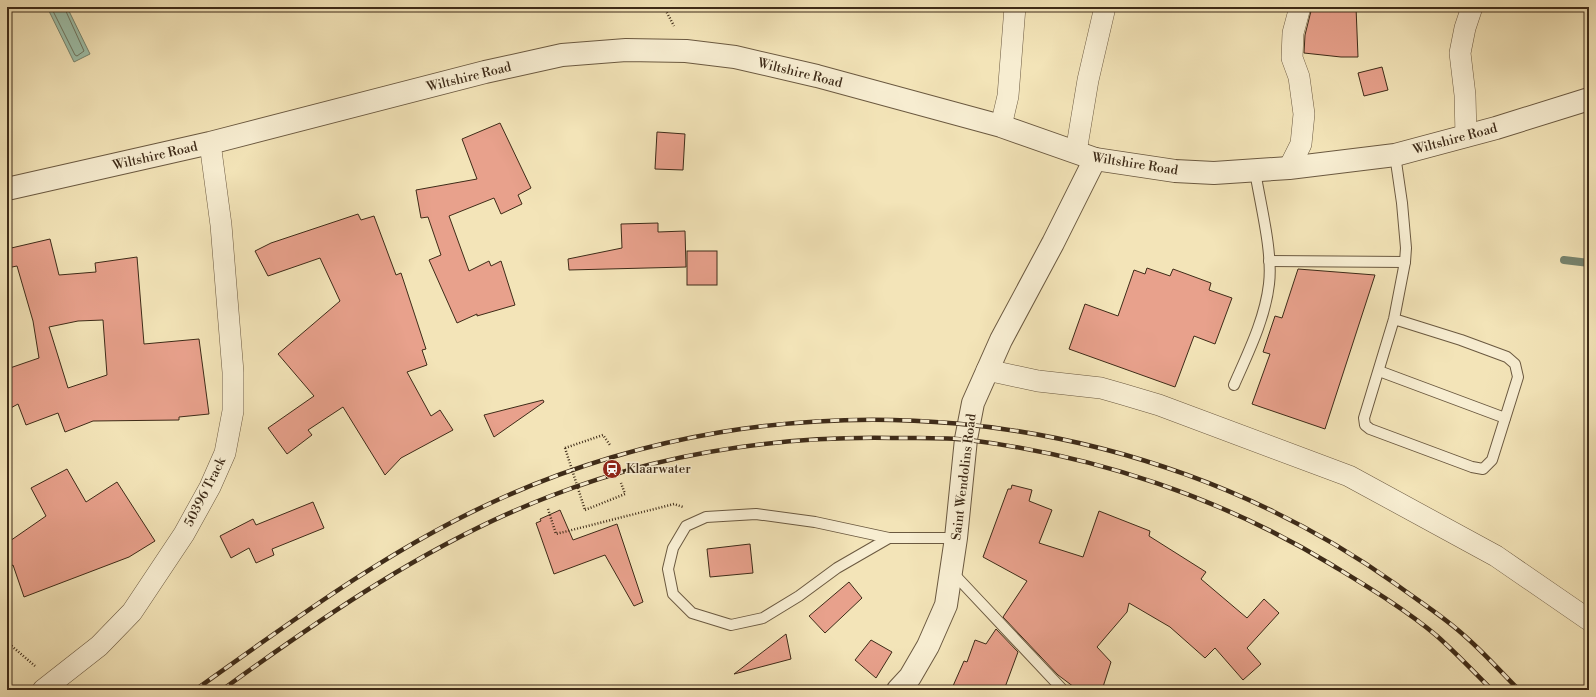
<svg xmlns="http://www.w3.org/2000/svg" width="1596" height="697" font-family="'Libre Bodoni',serif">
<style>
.water{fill:#9dbfa9;stroke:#77846f}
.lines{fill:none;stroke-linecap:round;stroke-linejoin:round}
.shore{stroke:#6e7560;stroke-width:1}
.stream{stroke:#77846f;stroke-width:8}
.building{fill:#e8a18c;stroke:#3e2b18;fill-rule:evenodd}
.service-casing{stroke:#6b5940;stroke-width:12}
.minor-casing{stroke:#6b5940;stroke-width:22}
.tertiary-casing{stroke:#6b5940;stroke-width:24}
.path{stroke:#3e2b18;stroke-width:2.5;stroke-dasharray:1 2;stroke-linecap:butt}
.service{stroke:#f7edd1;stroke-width:10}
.minor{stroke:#f7edd1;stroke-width:21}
.tertiary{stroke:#f7edd1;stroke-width:22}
.rail-casing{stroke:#3e2b18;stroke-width:4.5}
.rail{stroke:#f7edd1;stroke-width:3;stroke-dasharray:9;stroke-linecap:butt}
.path-bridge{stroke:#3e2b18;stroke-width:2.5;stroke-dasharray:1 2;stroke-linecap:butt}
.labels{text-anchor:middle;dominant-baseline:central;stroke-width:3;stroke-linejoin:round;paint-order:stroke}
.street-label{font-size:13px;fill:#3e2b18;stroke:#f7edd1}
.poi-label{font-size:13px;fill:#3e2b18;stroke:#f7edd1;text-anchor:start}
</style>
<rect width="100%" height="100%" fill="#f3e4b8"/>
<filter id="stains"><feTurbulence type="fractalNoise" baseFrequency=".005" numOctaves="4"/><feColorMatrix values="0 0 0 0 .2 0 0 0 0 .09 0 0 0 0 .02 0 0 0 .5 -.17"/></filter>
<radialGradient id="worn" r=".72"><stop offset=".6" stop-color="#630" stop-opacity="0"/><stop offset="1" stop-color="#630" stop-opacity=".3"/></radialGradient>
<path class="water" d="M47 7H67L90 54 74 62Z"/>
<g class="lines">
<path class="shore" d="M51 7 75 55 77 56 84 51 64 7"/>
<path class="stream" d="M1564 260 1589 263"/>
</g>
<g class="building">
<path d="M1312 7H1356L1358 57H1341L1304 53 1305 35Z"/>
<path d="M1382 67 1388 90 1364 96 1358 73Z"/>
<path d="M500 123 531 188 518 195 522 204 501 214 494 198 449 216 469 271 489 261 491 266 501 261 515 305 477 316V314L457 323 429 260 441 255 428 217 421 218 416 190 477 179 462 139Z"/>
<path d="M657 132 685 134 683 170 655 169Z"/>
<path d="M358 214 361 220 374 216 396 275 401 273 426 349 422 350 427 365 407 372 431 416 440 410 453 430 401 458 385 475 343 407 308 430 312 435 287 454 268 428 314 396 278 354 340 301 320 258 268 276 255 251 271 243Z"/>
<path d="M658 223V232L685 231 686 267 569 270 568 259 622 248 621 224Z"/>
<path d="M50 239 59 275 96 272 95 263 137 257 144 344 199 339 209 414 179 417V420L93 421 65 432 58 413 26 425 18 404 7 410V369L39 358 33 321 17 266 7 268V249ZM103 320 107 375 68 388 49 327 78 321Z"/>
<rect x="687" y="251" width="30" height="34"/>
<path d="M1147 268 1170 276 1173 269 1211 283 1209 290 1232 298 1215 344 1194 336 1175 387 1069 349 1085 304 1118 316 1134 270 1145 274Z"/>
<path d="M1298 269 1375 275 1325 429 1252 404 1270 354 1263 352 1275 316 1282 318Z"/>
<path d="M543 400 544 402 494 437 484 415Z"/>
<path d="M67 469 86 502 117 482 155 541 129 557 24 597 13 565 7 568V543L46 516 31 488Z"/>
<path d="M1012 485 1032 490 1029 501 1052 510 1039 543 1083 557 1099 511 1150 531 1149 536 1206 572 1201 579 1247 618 1264 599 1279 613 1247 648 1261 664 1243 680 1215 648 1205 658 1170 627 1129 603 1127 612 1097 647 1111 662 1102 690H1078L1058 675 1003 617 1027 581 983 557 1008 489H1011Z"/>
<path d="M313 502 324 528 272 549 274 555 256 563 249 548 231 558 220 536 253 519 256 525Z"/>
<path d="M560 510 573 540 617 524 643 602 634 606 605 555 554 574 536 523 541 521 540 519Z"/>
<path d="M750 544 753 573 710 577 707 549Z"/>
<path d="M849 582 862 598 825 633 809 616Z"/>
<path d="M996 629 1018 652 1004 690H965L953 686 964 661 967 662 975 640 986 644Z"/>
<path d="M786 634 791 659 734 674Z"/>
<path d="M871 640 892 652 876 678 855 660Z"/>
</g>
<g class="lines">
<defs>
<g id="service">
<path d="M1269 261 1405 262"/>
<path d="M1394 319 1461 340 1507 357 1515 364 1518 377 1492 460 1483 469 1472 467 1370 429 1365 425 1364 418 1394 319 1405 262 1406 248 1402 203 1395 155"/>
<path d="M1379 371 1505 418"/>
<path d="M1234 385C1248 353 1265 319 1269 284 1273 252 1260 203 1255 171"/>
<path d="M889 538 837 568 799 596 763 618 731 625 692 613 673 594 668 569 673 548 686 526 706 517 756 514 815 522 889 538H956"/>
<path d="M952 572 1063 690"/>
</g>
<g id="minor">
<path d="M1001 126 1008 96 1015 7"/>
<path d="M1466 136 1465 95 1460 53 1465 28 1472 7"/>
<path d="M1076 152 1088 80 1105 7"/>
<path d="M1289 168 1301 144 1304 114 1299 77 1292 58 1293 33 1300 7"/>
<path d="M987 370 1038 381 1101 388 1122 394 1159 405 1349 476 1496 556 1589 620"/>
<path d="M43 690 99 646 132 612 184 534 210 487 225 453 233 411V372L221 225 210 143"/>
</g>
<g id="tertiary">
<path d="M7 189 210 143 485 72 562 55 626 50 686 51 735 57 817 76 1001 126 1095 159 1175 171 1214 173 1289 168 1395 155 1496 128 1589 99"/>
<path d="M898 690 910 677 928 646 946 605 956 538 966 439 973 403 1001 340 1053 243 1095 159"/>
</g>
</defs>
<use href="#service" class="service-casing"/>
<use href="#minor" class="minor-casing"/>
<use href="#tertiary" class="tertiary-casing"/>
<g class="path">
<path d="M664 7 674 26"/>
<path d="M565 448 603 435 610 445"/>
<path d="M548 509 556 534 674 504 683 507"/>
<path d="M585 510 625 494 621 483"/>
<path d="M7 642 35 666"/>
</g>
<use href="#service" class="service"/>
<use href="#minor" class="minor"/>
<use href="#tertiary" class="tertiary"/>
<defs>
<g id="rail">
<path d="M195 690C291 622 386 551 493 502 784 368 1136 399 1397 585 1420 602 1446 618 1467 638 1485 654 1502 673 1519 690"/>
<path d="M222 690C324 616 429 543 548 497 658 454 774 436 892 438 917 438 944 437 969 440 1097 456 1222 498 1332 565 1368 587 1405 609 1437 636 1456 653 1474 672 1492 690"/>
</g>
</defs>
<use href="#rail" class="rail-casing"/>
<use href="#rail" class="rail"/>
<path class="path-bridge" d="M565 448 585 510"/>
</g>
<defs>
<symbol id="station-disc" viewBox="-11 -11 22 22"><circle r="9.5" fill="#8f2418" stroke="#f7edd1"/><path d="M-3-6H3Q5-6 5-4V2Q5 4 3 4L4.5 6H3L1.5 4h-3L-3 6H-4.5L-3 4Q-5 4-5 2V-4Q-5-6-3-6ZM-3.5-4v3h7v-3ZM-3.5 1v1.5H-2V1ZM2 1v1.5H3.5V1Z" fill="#fff"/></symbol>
</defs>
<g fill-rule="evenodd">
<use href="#station-disc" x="601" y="458" width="22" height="22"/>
</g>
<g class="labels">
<g class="street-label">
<text transform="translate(800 73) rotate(14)">Wiltshire Road</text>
<text transform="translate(469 77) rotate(-14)">Wiltshire Road</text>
<text transform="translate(1455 139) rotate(-15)">Wiltshire Road</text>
<text transform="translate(155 156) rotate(-13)">Wiltshire Road</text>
<text transform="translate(1135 164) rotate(9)">Wiltshire Road</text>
<text transform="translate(964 477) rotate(-83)">Saint Wendolins Road</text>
<text transform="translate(205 492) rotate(-63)">50396 Track</text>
</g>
<g class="poi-label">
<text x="626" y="469">Klaarwater</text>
</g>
</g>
<rect width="1596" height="697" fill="none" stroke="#f3e4b8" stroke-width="24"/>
<rect x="8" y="8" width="1580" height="681" fill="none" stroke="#3e2b18" stroke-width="2"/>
<rect x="12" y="12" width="1572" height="673" fill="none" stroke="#3e2b18"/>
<rect width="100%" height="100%" filter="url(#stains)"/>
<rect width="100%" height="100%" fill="url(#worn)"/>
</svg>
